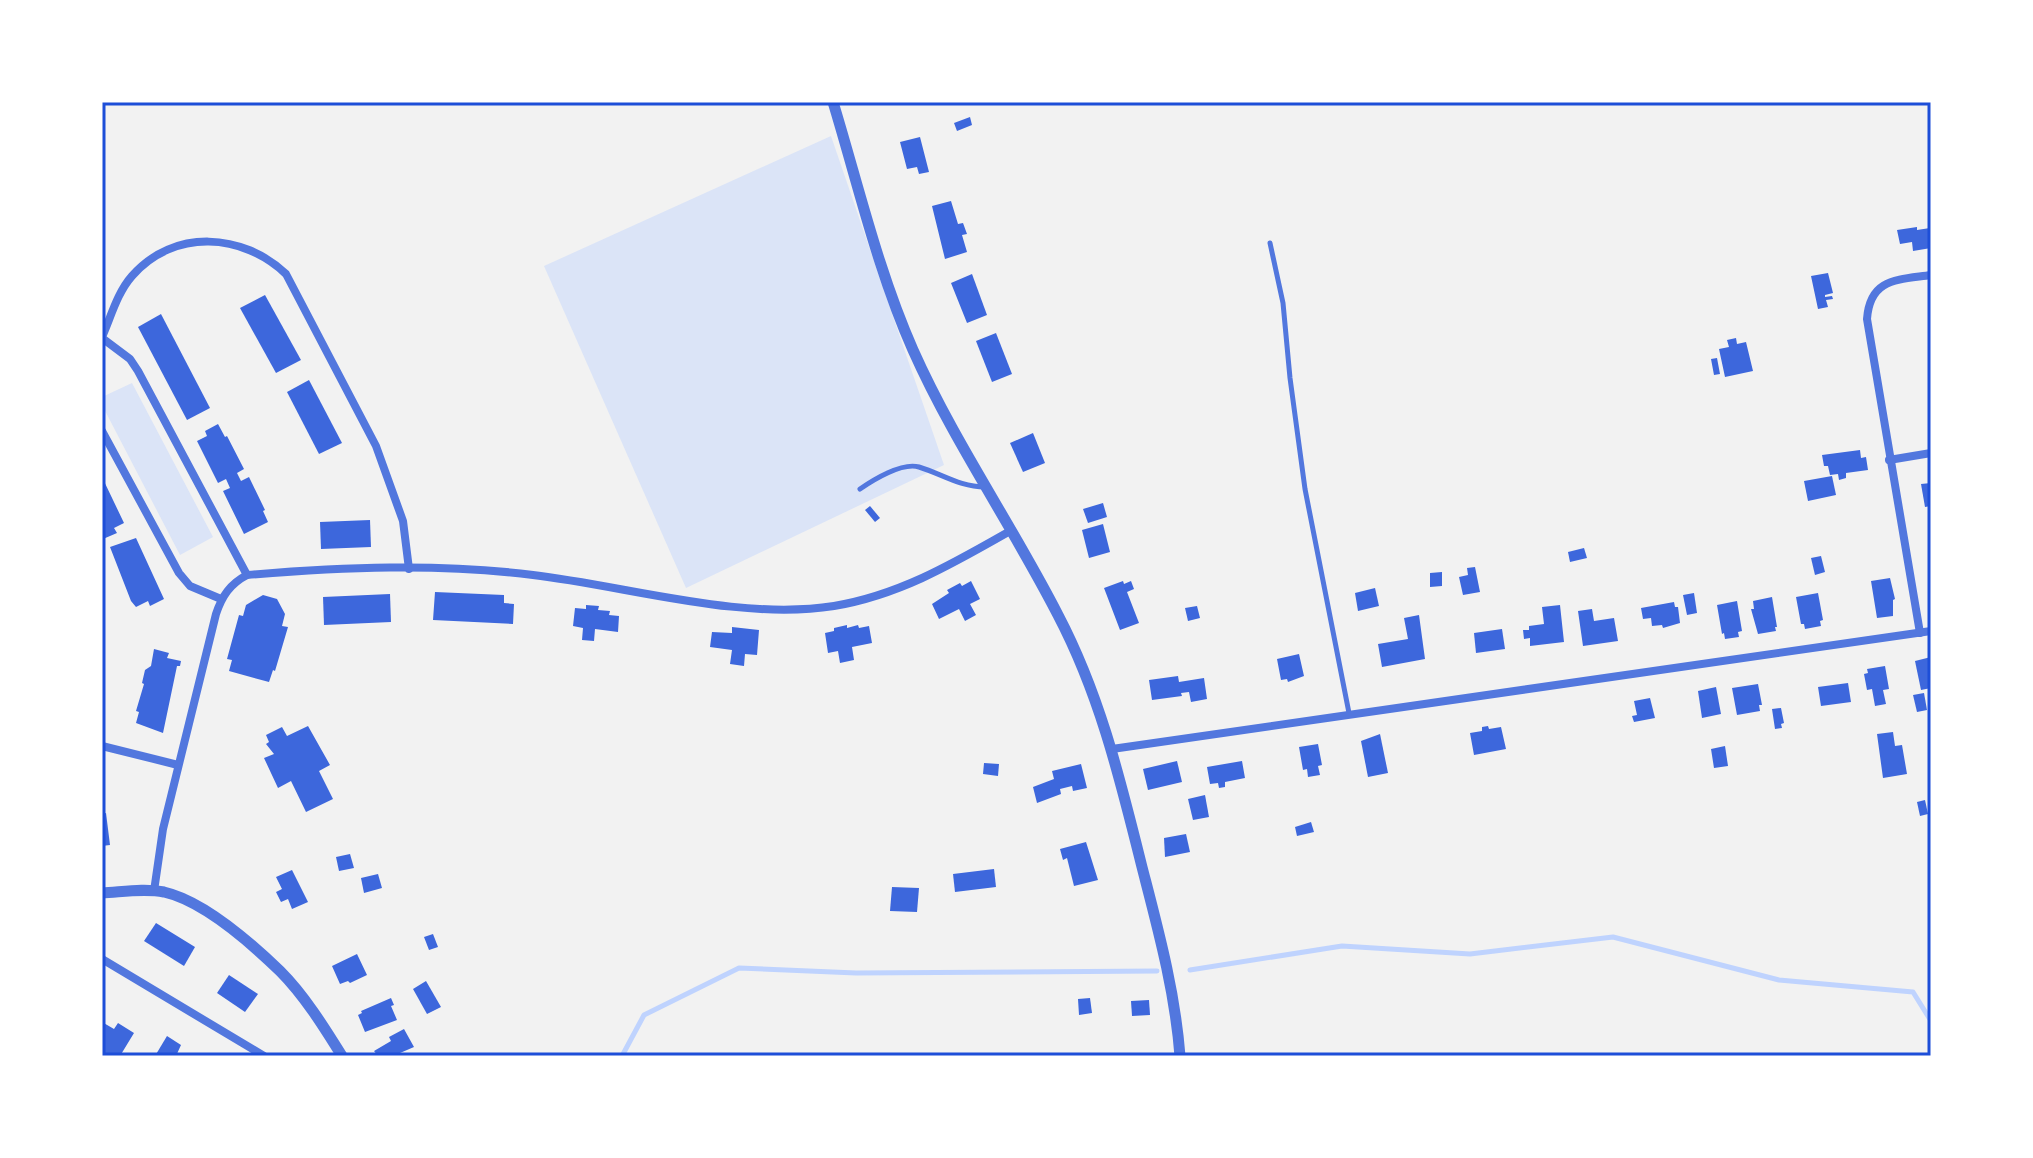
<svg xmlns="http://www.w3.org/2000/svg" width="2033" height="1158" font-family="'Space Grotesk',sans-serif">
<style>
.green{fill:#dbe4f7}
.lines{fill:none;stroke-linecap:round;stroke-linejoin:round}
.stream{stroke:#bfd3fe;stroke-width:5}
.building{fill:#3d67dc}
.service{stroke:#5277de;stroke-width:5}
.minor{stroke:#5277de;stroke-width:8}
.tertiary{stroke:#5277de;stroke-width:11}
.neatline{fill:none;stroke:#1d4ed8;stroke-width:3}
</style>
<rect width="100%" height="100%" fill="#f2f2f2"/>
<g class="green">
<path d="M831 136 944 465 686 588 544 266Z"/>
<path d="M132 383 213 537 180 555 102 405V397Z"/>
</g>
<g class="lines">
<g class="stream">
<path d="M1190 970 1342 946 1470 954 1613 937 1779 980 1913 992 1931 1021"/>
<path d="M622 1056 644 1015 739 968 856 973 1157 971"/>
</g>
</g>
<g class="building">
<path d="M970 117 972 125 957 131 954 123Z"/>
<path d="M920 137 929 172 919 174 917 167 907 169 900 142Z"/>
<path d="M951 201 958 224 963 223 967 234 962 235 967 252 945 259 932 206Z"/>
<path d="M1917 227V230L1930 228 1931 248 1913 251 1912 242 1900 244 1897 230Z"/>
<path d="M1828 273 1833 293 1825 295V297L1832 296 1833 299 1826 300 1828 307 1818 309 1811 276Z"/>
<path d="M972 274 987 315 967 323 951 283Z"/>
<path d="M265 295 301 360 276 373 240 308Z"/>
<path d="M161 314 210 408 187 420 138 327Z"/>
<path d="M996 333 1012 374 992 382 976 341Z"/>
<path d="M1736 338 1737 344 1746 342 1753 371 1725 377 1719 349 1729 347 1727 340Z"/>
<path d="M1717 358 1720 374 1714 375 1711 359Z"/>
<path d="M309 380 342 443 319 454 287 392Z"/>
<path d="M218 424 225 437 227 436 244 469 237 473 241 481 249 477 265 510 263 511 268 522 244 534 223 491 230 488 226 479 218 483 197 441 207 436 205 431Z"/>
<path d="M1033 433 1045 463 1023 472 1010 443Z"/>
<path d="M1860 450 1861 458 1866 457 1868 470 1846 473V478L1839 480 1838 474 1830 475 1828 466H1824L1822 455Z"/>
<path d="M1832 476 1836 495 1808 501 1804 481Z"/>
<path d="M102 477 124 523 114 528 117 533 103 539Z"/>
<path d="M1931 483V506L1925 507 1921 484Z"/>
<path d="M1103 503 1107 517 1088 523 1083 509Z"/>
<path d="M870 506 880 518 875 522 865 510Z"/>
<path d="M370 520 371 547 321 549 320 522Z"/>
<path d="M1103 524 1110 552 1089 558 1082 530Z"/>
<path d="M136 538 164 599 150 606 148 601 136 607 131 601 110 547Z"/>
<path d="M1584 548 1587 558 1570 562 1568 552Z"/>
<path d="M1821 556 1825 572 1815 575 1811 558Z"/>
<path d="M1475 567 1480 592 1463 595 1459 577 1468 575 1467 568Z"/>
<path d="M1442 572V586L1430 587V573Z"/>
<path d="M1890 578 1895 599 1893 600V616L1877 618 1871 581Z"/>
<path d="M971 581 980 599 970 604 976 615 965 621 959 609 939 619 932 604 949 593 947 590 960 583 962 586Z"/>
<path d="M1123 581 1124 584 1131 581 1134 589 1127 592 1139 623 1120 630 1104 588Z"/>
<path d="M1375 588 1379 606 1358 611 1355 593Z"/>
<path d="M435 592 504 595V603L514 604 513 624 433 620Z"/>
<path d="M1694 593 1697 613 1687 615 1683 595Z"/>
<path d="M1818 593 1823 620 1820 621 1821 626 1805 629 1804 624H1801L1796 597Z"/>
<path d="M390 594 391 622 324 625 323 597Z"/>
<path d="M263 595 277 599 285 614 282 626 288 627 275 671 273 670 269 682 229 671 232 660 227 659 239 615 243 616 246 605Z"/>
<path d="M1772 597 1777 627H1775L1776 631 1758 634 1751 609H1754L1753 601Z"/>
<path d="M1737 601 1742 631 1738 632 1739 637 1725 639 1724 633 1722 634 1717 605Z"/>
<path d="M1674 602 1675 607H1678L1680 623 1663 628 1662 625 1652 626 1651 618 1643 619 1641 608Z"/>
<path d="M586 605 599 606 598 610 610 611 609 615 619 616 618 632 595 629 594 641 582 640 583 628 573 626 575 608 586 609Z"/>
<path d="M1560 605 1564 642 1530 646V638L1524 639 1523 630H1529V626L1544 624 1542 607Z"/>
<path d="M1197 606 1200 618 1188 621 1185 608Z"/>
<path d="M1592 609 1594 621 1614 618 1618 641 1583 646 1578 611Z"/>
<path d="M1419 615 1425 659 1382 667 1378 644 1408 639 1404 618Z"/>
<path d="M847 625V628L858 625 859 628 869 626 872 643 852 647 854 660 840 663 838 651 828 653 825 633 834 631V628Z"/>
<path d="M732 627 759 630 757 655 745 654 744 666 730 664 732 650 710 647 712 632 732 633Z"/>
<path d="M1502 629 1505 649 1476 653 1474 633Z"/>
<path d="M154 649 169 653 167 658 181 661 180 666H177L163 733 136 723 139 712 136 711 144 684 142 683 145 670 151 666Z"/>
<path d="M1299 654 1304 676 1288 682 1287 679 1281 680 1277 659Z"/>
<path d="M1931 657V688L1921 690 1915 661Z"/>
<path d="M1885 666 1889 689 1883 690 1886 704 1875 706 1872 689 1867 690 1864 674 1868 673 1867 669Z"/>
<path d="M1178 676 1179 682 1204 678 1207 699 1191 702 1189 692 1181 693 1182 696 1152 700 1149 680Z"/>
<path d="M1848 683 1851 702 1821 706 1818 687Z"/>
<path d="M1758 684 1762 705H1759L1760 711 1737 715 1732 688Z"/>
<path d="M1716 687 1721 714 1702 718 1698 691Z"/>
<path d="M1924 693 1927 710 1917 712 1913 695Z"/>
<path d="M1650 698 1655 718 1634 722 1632 716 1637 715 1634 701Z"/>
<path d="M1781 708 1784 723 1781 724 1782 728 1775 729 1772 709Z"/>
<path d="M308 726 330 765 319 771 333 799 306 812 291 781 278 788 264 758 274 754 266 744 269 742 266 735 282 727 287 736Z"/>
<path d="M1488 726 1489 729 1501 727 1506 749 1474 755 1470 733 1482 731V727Z"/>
<path d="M1893 732 1895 746 1902 745 1907 774 1883 778 1877 734Z"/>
<path d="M1380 734 1388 773 1368 777 1361 741Z"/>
<path d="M1318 744 1322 765 1318 766 1320 775 1308 777 1307 769 1303 770 1299 747Z"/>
<path d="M1725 746 1728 766 1714 768 1711 749Z"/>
<path d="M1177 761 1182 782 1148 790 1143 769Z"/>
<path d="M1242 761 1245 778 1225 782V787L1219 788 1218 783 1210 784 1207 767Z"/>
<path d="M984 763 999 764 998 776 983 774Z"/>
<path d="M1081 764 1087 788 1073 791 1072 786 1060 789 1061 794 1037 803 1033 787 1054 779 1052 771Z"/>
<path d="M1205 795 1209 817 1193 820 1188 799Z"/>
<path d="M1925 800 1928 814 1920 816 1917 802Z"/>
<path d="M106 813 110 845 102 846V814Z"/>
<path d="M1311 822 1314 832 1297 836 1295 827Z"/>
<path d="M1186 834 1190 852 1165 857 1164 838Z"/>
<path d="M1086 842 1098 880 1074 886 1067 858 1063 860 1060 849Z"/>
<path d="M350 854 354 868 339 871 336 857Z"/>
<path d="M994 869 996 887 955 892 953 874Z"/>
<path d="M292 870 308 902 292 909 288 899 281 902 276 892 282 889 276 877Z"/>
<path d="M378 874 382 888 364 893 361 878Z"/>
<path d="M892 887 919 888 917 912 890 911Z"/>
<path d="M156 923 195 947 184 966 144 941Z"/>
<path d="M433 934 438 947 429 950 424 937Z"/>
<path d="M357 954 367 975 350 983 348 981 340 984 332 966Z"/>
<path d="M229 975 258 994 245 1012 217 993Z"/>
<path d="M426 981 441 1007 427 1014 413 989Z"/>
<path d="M391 998 394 1005 391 1006 397 1020 365 1032 358 1015 362 1013 361 1011Z"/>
<path d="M1090 998 1092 1013 1079 1015 1078 999Z"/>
<path d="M1149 1000 1150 1015 1132 1016 1131 1001Z"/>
<path d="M102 1022 114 1029 118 1023 134 1033 120 1056H102Z"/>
<path d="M404 1029 414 1047 393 1056H378L374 1051 391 1041 389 1037Z"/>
<path d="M167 1036 181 1045 176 1056H155Z"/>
</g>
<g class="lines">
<g class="service">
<path d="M1270 243 1283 303 1290 378 1305 489 1349 713"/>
<path d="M860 489C873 480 902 462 919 467 942 474 960 487 985 487"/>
</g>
<g class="minor">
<path d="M102 337C111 317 117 293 132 276 174 228 243 233 286 274L376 446 403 521 409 569"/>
<path d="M102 338 130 359 138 371 247 575"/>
<path d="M102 431 179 573 190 586 221 599"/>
<path d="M1889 460 1931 453"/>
<path d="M1920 633 1867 319C1870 278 1897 280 1931 275"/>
<path d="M102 746 178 765"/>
<path d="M1112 749 1931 631"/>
<path d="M154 891 163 829 216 614C222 596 230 584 247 575 341 567 439 563 533 575 627 586 740 621 834 606 900 595 954 563 1012 530"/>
<path d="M102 959 264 1056"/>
</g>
<g class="tertiary">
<path d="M833 102C858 184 878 271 913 350 954 442 1012 525 1058 615 1100 695 1120 779 1142 867 1158 929 1175 991 1180 1056"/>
<path d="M102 893C122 892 144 888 164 892 204 901 251 943 280 971 304 995 324 1027 342 1056"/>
</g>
</g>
<rect width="2033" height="1158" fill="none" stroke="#ffffff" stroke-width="208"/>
<rect x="104" y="104" width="1825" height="950" class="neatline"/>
</svg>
